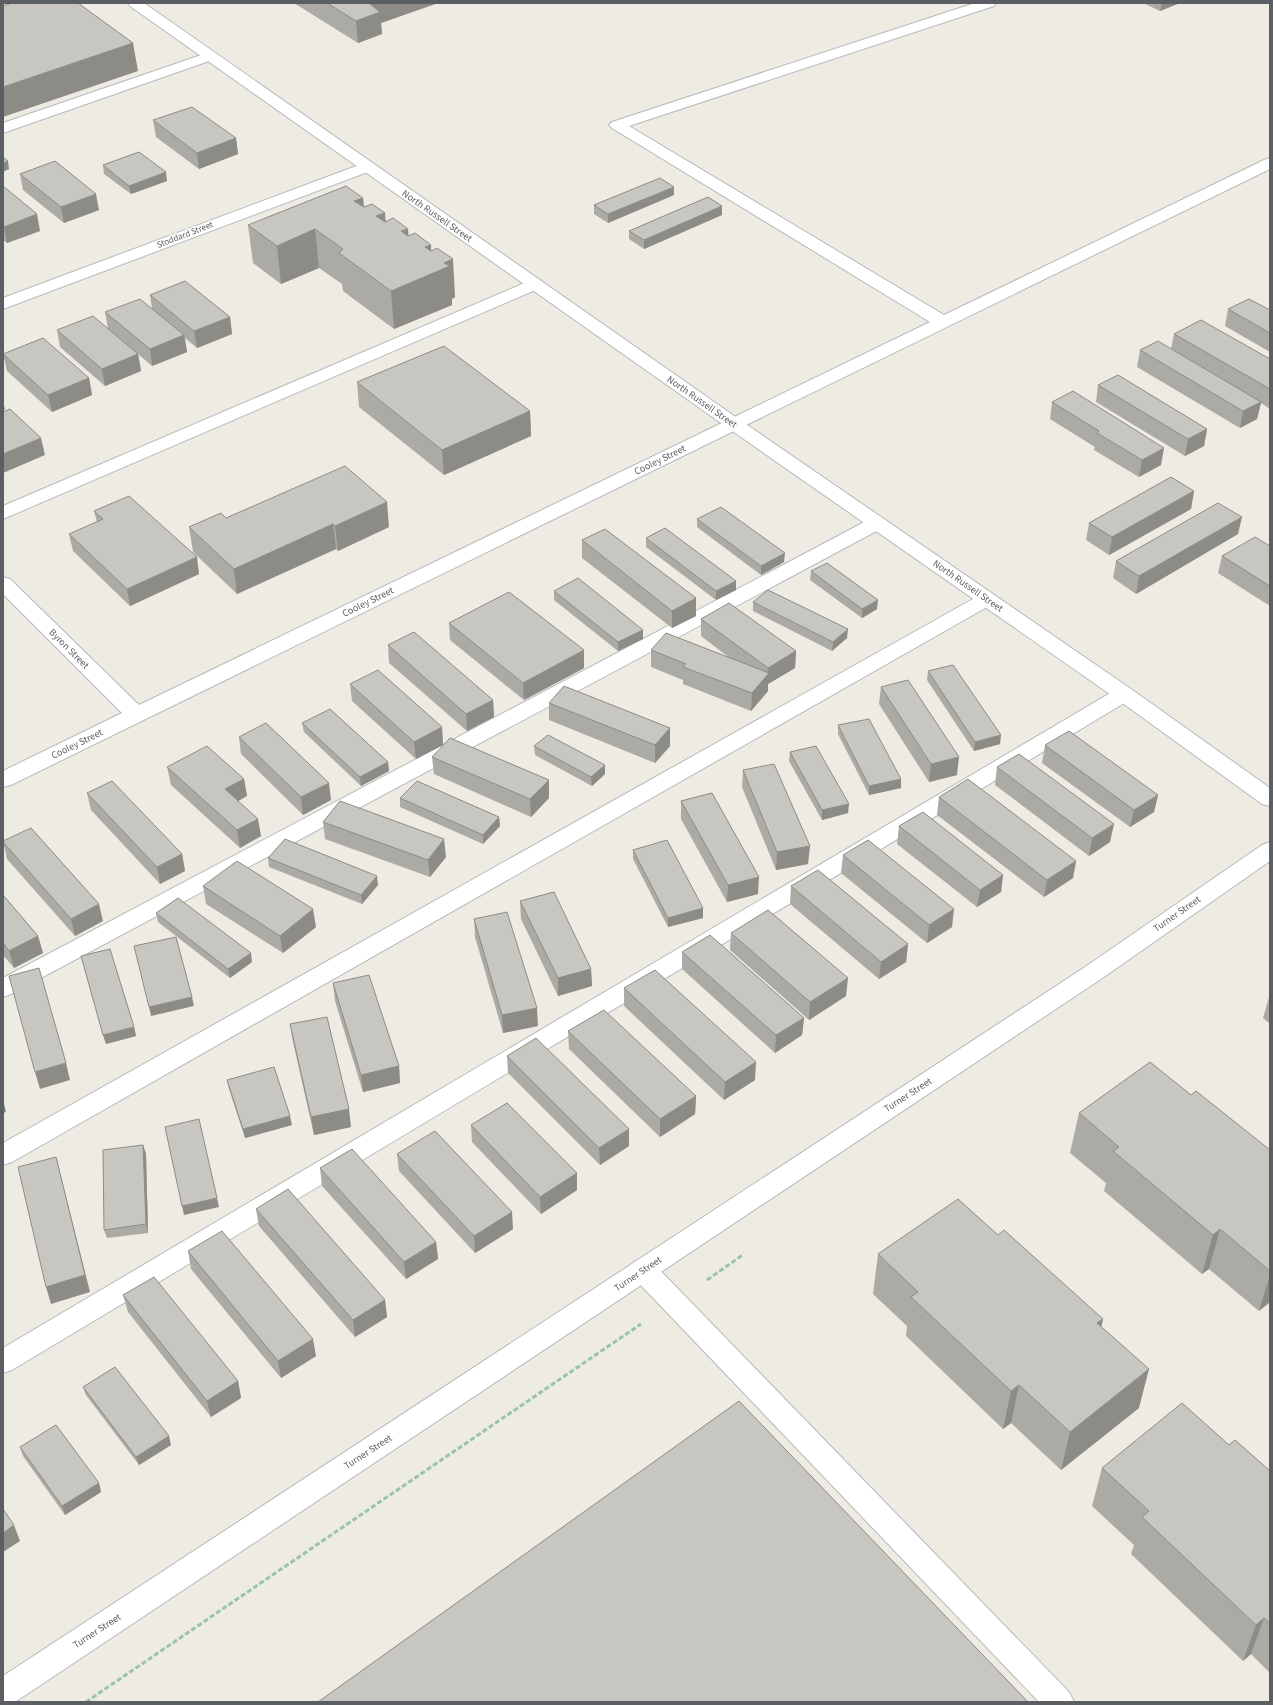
<svg xmlns="http://www.w3.org/2000/svg" width="1273" height="1705" font-family="'Source Sans 3',sans-serif">
<style>
.lines{fill:none;stroke-linecap:round;stroke-linejoin:round}
.service-casing{stroke:#b6b9bd;stroke-width:2}
.minor-casing{stroke:#b6b9bd;stroke-width:2}
.tertiary-casing{stroke:#b6b9bd;stroke-width:2}
.path{stroke:#99c5a5;stroke-width:3;stroke-dasharray:5 2.5;stroke-linecap:butt}
.service{fill:#fff;fill-rule:evenodd}
.minor{fill:#fff;fill-rule:evenodd}
.tertiary{fill:#fff;fill-rule:evenodd}
.wall{fill:#acaaa5}
.shaded-wall{fill:#8c8b86}
.building{fill:#c8c6c0;stroke:#8c8b86}
.labels{text-anchor:middle;dominant-baseline:central;stroke-width:3;stroke-linejoin:round;paint-order:stroke}
.far-street-label{font-size:9px;fill:#5b5f64;stroke:#fff}
.street-label{font-size:10px;fill:#5b5f64;stroke:#fff}
</style>
<rect width="100%" height="100%" fill="#eeebe3"/>
<g class="lines">
<defs>
<g id="service">
<path d="M975 3H996L994 6 629 126 944 315 1264 160 1270 158V169L740 428 734 429 728 428 725 424 728 420 930 322 612 128 609 125 612 122Z"/>
<path d="M210 52 215 53 217 56 215 59 3 133V123Z"/>
<path d="M534 279 540 280 542 284 540 288 3 519V506Z"/>
<path d="M877 517 884 519 887 523 884 527 11 994 3 997V978L870 519Z"/>
<path d="M987 593 994 595 997 599 994 603 12 1162 3 1165V1143L980 595Z"/>
<path d="M1124 687 1131 689 1134 694 1131 699 12 1370 3 1373V1348L1117 689Z"/>
<path d="M643 1259 652 1262 1069 1692 1074 1702H1039L634 1278 630 1270 634 1262Z"/>
</g>
<g id="minor">
<path d="M367 162 373 164 375 167 373 170 3 309V298Z"/>
<path d="M734 419 740 420 743 424 740 428 11 785 3 787V771L122 713 3 594V577L10 579 139 705 728 420Z"/>
<path d="M1270 842V861L1101 979 15 1702H3V1676L1085 967 1262 845Z"/>
</g>
<path id="tertiary" d="M128 3H144L740 420 1131 689 1270 788V806L1262 804 1117 699 728 428 130 6Z"/>
</defs>
<use href="#service" class="service-casing"/>
<use href="#minor" class="minor-casing"/>
<use href="#tertiary" class="tertiary-casing"/>
<g class="path">
<path d="M707 1280 744 1254"/>
<path d="M86 1702 641 1324"/>
</g>
<use href="#service" class="service"/>
<use href="#minor" class="minor"/>
<use href="#tertiary" class="tertiary"/>
</g>
<g class="wall">
<path d="M294 3H438L381 23 382 34 358 43Z"/>
<path d="M1143 3H1180L1160 11Z"/>
<path d="M153 120 236 138 238 154 199 169 156 137Z"/>
<path d="M103 165 167 181 131 194 104 174Z"/>
<path d="M20 174 99 210 64 223 23 190Z"/>
<path d="M3 186 40 231 7 243 3 240Z"/>
<path d="M674 195 608 223 594 214V205Z"/>
<path d="M363 198 364 207 385 213V222L408 229V236L431 251 455 297 452 299V305L394 329 343 291 342 284 319 268 281 284 253 263 248 225Z"/>
<path d="M722 206V215L644 249 629 239V231Z"/>
<path d="M150 295 230 317 232 334 197 348 185 338 187 352 152 366 138 354 141 371 105 386 60 347 57 330 108 329 105 312 152 309Z"/>
<path d="M1228 309 1270 310V352L1225 326Z"/>
<path d="M1174 334 1270 359V409L1261 403 1257 419 1240 428 1137 367 1140 350 1171 349Z"/>
<path d="M3 354 89 378 92 395 52 412 7 371Z"/>
<path d="M357 382 530 411 531 436 444 475 359 407Z"/>
<path d="M1098 385 1207 429 1204 446 1185 456 1096 402Z"/>
<path d="M1052 402 1161 465 1139 477 1094 450 1095 447 1050 419Z"/>
<path d="M1194 491 1191 509 1109 555 1086 540 1089 523Z"/>
<path d="M94 511 199 574 130 606 73 551 69 534 97 522Z"/>
<path d="M226 518 389 527 338 551 336 549 237 594 193 552 189 527Z"/>
<path d="M697 519 784 562 761 575 697 527Z"/>
<path d="M1238 534 1136 594 1113 578 1116 561Z"/>
<path d="M646 538 736 590 716 600 646 547Z"/>
<path d="M582 540 696 598V616L672 628 582 558Z"/>
<path d="M1270 546V606L1218 573 1222 556Z"/>
<path d="M811 571 877 609 862 618 810 580Z"/>
<path d="M554 591 643 630V639L618 651 554 600Z"/>
<path d="M753 602 847 638 832 651 753 611Z"/>
<path d="M701 619 796 651 795 668 768 684V691L751 711 683 684V680L651 667V650L731 659 701 636Z"/>
<path d="M449 623 584 668 524 700 450 640Z"/>
<path d="M388 645 493 700 494 717 467 731 389 663Z"/>
<path d="M928 671 1000 744 974 751 927 680Z"/>
<path d="M350 684 442 727 443 745 416 759 352 701Z"/>
<path d="M881 687 957 775 929 782 879 704Z"/>
<path d="M549 703 670 728V746L655 763 549 720Z"/>
<path d="M302 723 388 762 389 771 361 786 304 732Z"/>
<path d="M838 725 901 788 869 795 838 734Z"/>
<path d="M239 737 331 800 303 815 241 754Z"/>
<path d="M1045 745 1158 795 1154 812 1130 827 1042 763Z"/>
<path d="M534 746 605 765V774L592 786 535 755Z"/>
<path d="M790 752 848 813 822 820 789 761Z"/>
<path d="M432 757 549 780V798L531 817 434 774Z"/>
<path d="M167 767 244 779 247 796 238 801 261 836 240 848 171 785Z"/>
<path d="M997 767 1110 842 1089 856 995 785Z"/>
<path d="M743 770 808 864 776 870 742 787Z"/>
<path d="M87 793 182 854 185 871 160 884 91 810Z"/>
<path d="M939 797 1076 861 1073 878 1044 897 937 815Z"/>
<path d="M400 798 499 817 500 826 483 844 400 807Z"/>
<path d="M681 801 758 894 727 902 681 819Z"/>
<path d="M323 822 446 857 430 877 325 839Z"/>
<path d="M899 826 1003 875 1001 892 977 907 897 844Z"/>
<path d="M3 841 103 921 75 936 7 859Z"/>
<path d="M633 850 703 918 668 927 633 859Z"/>
<path d="M843 855 952 927 927 943 841 873Z"/>
<path d="M268 858 378 885 362 904 269 867Z"/>
<path d="M203 886 316 927 283 953 206 904Z"/>
<path d="M791 886 908 944 906 962 879 979 790 904Z"/>
<path d="M3 895 38 936 43 953 14 968 3 955Z"/>
<path d="M520 901 591 969 592 986 558 996 521 919Z"/>
<path d="M156 913 252 962 230 978 158 922Z"/>
<path d="M474 919 538 1026 503 1033 475 937Z"/>
<path d="M731 933 846 996 809 1020 730 950Z"/>
<path d="M682 952 804 1018 802 1035 775 1053 682 969Z"/>
<path d="M81 956 134 1027 136 1036 106 1044Z"/>
<path d="M333 983 399 1066 400 1083 363 1092 335 1001Z"/>
<path d="M624 988 755 1080 724 1100 624 1006Z"/>
<path d="M1270 994V1024L1263 1018Z"/>
<path d="M290 1024 351 1127 314 1135 293 1042Z"/>
<path d="M568 1031 696 1096 695 1114 660 1137 569 1049Z"/>
<path d="M507 1056 629 1146 600 1165 508 1073Z"/>
<path d="M227 1080 292 1125 245 1138 229 1089Z"/>
<path d="M1191 1095 1270 1150V1302L1259 1311 1209 1269 1202 1274 1104 1191 1106 1183 1070 1153 1079 1113Z"/>
<path d="M471 1125 577 1190 541 1214 472 1142Z"/>
<path d="M143 1145 146 1154 148 1233 107 1238 104 1230Z"/>
<path d="M397 1154 513 1229 475 1253 399 1171Z"/>
<path d="M320 1168 436 1242 438 1259 406 1279 322 1186Z"/>
<path d="M256 1209 385 1300 387 1317 355 1337 259 1226Z"/>
<path d="M998 1235 1103 1319 1101 1327 1139 1408 1061 1470 1011 1423 1003 1429 906 1336 907 1326 873 1294 878 1254Z"/>
<path d="M188 1251 316 1356 281 1378 191 1269Z"/>
<path d="M123 1295 238 1381 241 1398 211 1417 128 1312Z"/>
<path d="M83 1387 171 1445 139 1465 86 1395Z"/>
<path d="M1229 1445 1270 1471V1673L1251 1654 1243 1661 1131 1554 1134 1545 1092 1506 1102 1468Z"/>
<path d="M20 1447 99 1483 101 1492 65 1515 23 1456Z"/>
</g>
<g class="shaded-wall">
<path d="M372 3H438L381 23 382 34 358 43 356 21 370 4Z"/>
<path d="M1162 3H1180L1160 11Z"/>
<path d="M133 43 138 71 3 117V87Z"/>
<path d="M236 138 238 154 199 169 197 153Z"/>
<path d="M8 161 9 169 3 172V163Z"/>
<path d="M166 172 167 181 131 194 129 186Z"/>
<path d="M674 187V195L608 223V214Z"/>
<path d="M96 194 99 210 64 223 61 207Z"/>
<path d="M363 198 366 235 354 201Z"/>
<path d="M722 206V215L644 249V240Z"/>
<path d="M385 213 388 251 376 216Z"/>
<path d="M37 214 40 231 7 243 4 227Z"/>
<path d="M315 229 319 268 281 284 277 246Z"/>
<path d="M408 229 411 267 401 231Z"/>
<path d="M431 245 432 274 444 263 453 259 455 297 452 299V305L394 329 391 291 425 247Z"/>
<path d="M230 317 232 334 197 348 194 331Z"/>
<path d="M184 335 187 352 152 366 150 349Z"/>
<path d="M138 354 141 371 105 386 102 369Z"/>
<path d="M89 378 92 395 52 412 48 395Z"/>
<path d="M3 402 5 409 3 410Z"/>
<path d="M1261 402 1257 419 1240 428 1243 411Z"/>
<path d="M530 411 531 436 444 475 442 450Z"/>
<path d="M1207 429 1204 446 1185 456 1188 439Z"/>
<path d="M41 438 45 455 3 473V454Z"/>
<path d="M1164 448 1161 465 1139 477 1142 460Z"/>
<path d="M1194 491 1191 509 1109 555 1112 537Z"/>
<path d="M387 502 389 527 338 551 335 526Z"/>
<path d="M1242 517 1238 534 1136 594 1139 576Z"/>
<path d="M333 524 336 549 237 594 234 569Z"/>
<path d="M785 553 784 562 761 575V566Z"/>
<path d="M197 557 199 574 130 606 127 589Z"/>
<path d="M736 581V590L716 600V591Z"/>
<path d="M696 598V616L672 628V611Z"/>
<path d="M878 600 877 609 862 618V609Z"/>
<path d="M848 629 847 638 832 651 833 642Z"/>
<path d="M643 630V639L618 651V642Z"/>
<path d="M584 650V668L524 700 523 683Z"/>
<path d="M796 651 795 668 768 684V691L751 711 752 693 767 675 768 668Z"/>
<path d="M493 700 494 717 467 731 466 714Z"/>
<path d="M442 727 443 745 416 759 414 742Z"/>
<path d="M670 728V746L655 763V745Z"/>
<path d="M1001 735 1000 744 974 751 975 742Z"/>
<path d="M959 757 957 775 929 782 931 764Z"/>
<path d="M388 762 389 771 361 786 360 777Z"/>
<path d="M605 765V774L592 786 591 777Z"/>
<path d="M244 779 247 796 227 807 225 789Z"/>
<path d="M901 779V788L869 795V786Z"/>
<path d="M549 780V798L531 817 530 799Z"/>
<path d="M329 783 331 800 303 815 301 797Z"/>
<path d="M1158 795 1154 812 1130 827 1134 810Z"/>
<path d="M849 804 848 813 822 820V810Z"/>
<path d="M499 817 500 826 483 844V835Z"/>
<path d="M258 819 261 836 240 848 237 830Z"/>
<path d="M1114 824 1110 842 1089 856 1092 838Z"/>
<path d="M444 839 446 857 430 877 428 860Z"/>
<path d="M810 846 808 864 776 870 777 852Z"/>
<path d="M182 854 185 871 160 884 157 867Z"/>
<path d="M1076 861 1073 878 1044 897 1047 880Z"/>
<path d="M1003 875 1001 892 977 907 980 890Z"/>
<path d="M377 876 378 885 362 904 361 895Z"/>
<path d="M759 877 758 894 727 902 728 885Z"/>
<path d="M99 904 103 921 75 936 71 919Z"/>
<path d="M703 908V918L668 927V918Z"/>
<path d="M313 909 316 927 283 953 280 936Z"/>
<path d="M954 909 952 927 927 943 929 925Z"/>
<path d="M38 936 43 953 14 968 9 951Z"/>
<path d="M908 944 906 962 879 979 881 962Z"/>
<path d="M251 953 252 962 230 978 228 969Z"/>
<path d="M591 969 592 986 558 996V978Z"/>
<path d="M848 978 846 996 809 1020 810 1002Z"/>
<path d="M192 997 194 1006 151 1016 149 1007Z"/>
<path d="M537 1008 538 1026 503 1033 502 1015Z"/>
<path d="M804 1018 802 1035 775 1053 776 1035Z"/>
<path d="M134 1027 136 1036 106 1044 103 1035Z"/>
<path d="M756 1062 755 1080 724 1100 725 1082Z"/>
<path d="M66 1063 70 1080 40 1089 35 1072Z"/>
<path d="M399 1066 400 1083 363 1092 361 1075Z"/>
<path d="M696 1096 695 1114 660 1137V1119Z"/>
<path d="M3 1099 6 1112 3 1113Z"/>
<path d="M349 1109 351 1127 314 1135 311 1117Z"/>
<path d="M290 1116 292 1125 245 1138 243 1129Z"/>
<path d="M629 1129V1146L600 1165 599 1148Z"/>
<path d="M143 1145 146 1154 148 1233 146 1224Z"/>
<path d="M56 1157 90 1292 51 1304 46 1287Z"/>
<path d="M577 1173V1190L541 1214 540 1197Z"/>
<path d="M217 1198 219 1207 184 1215 182 1206Z"/>
<path d="M512 1212 513 1229 475 1253 474 1236Z"/>
<path d="M1220 1229 1209 1269 1202 1274 1213 1235Z"/>
<path d="M436 1242 438 1259 406 1279 404 1262Z"/>
<path d="M1270 1275V1302L1259 1311Z"/>
<path d="M385 1300 387 1317 355 1337 353 1320Z"/>
<path d="M1103 1319 1094 1358 1097 1323Z"/>
<path d="M313 1339 316 1356 281 1378 278 1361Z"/>
<path d="M1149 1369 1139 1408 1061 1470 1070 1432Z"/>
<path d="M238 1381 241 1398 211 1417 207 1401Z"/>
<path d="M1019 1385 1011 1423 1003 1429 1011 1391Z"/>
<path d="M169 1436 171 1445 139 1465 136 1457Z"/>
<path d="M99 1483 101 1492 65 1515 62 1506Z"/>
<path d="M14 1525 20 1541 3 1552V1533Z"/>
<path d="M1264 1618 1251 1654 1243 1661 1256 1625Z"/>
</g>
<g class="building">
<path d="M12 3H78L133 43 3 87V6Z"/>
<path d="M327 3H372L370 4 380 12 356 21Z"/>
<path d="M192 107 236 138 197 153 153 120Z"/>
<path d="M139 152 166 172 129 186 103 165Z"/>
<path d="M3 157 8 161 3 163Z"/>
<path d="M55 161 96 194 61 207 20 174Z"/>
<path d="M660 178 674 187 608 214 594 205Z"/>
<path d="M3 186 37 214 4 227 3 226Z"/>
<path d="M346 186 363 198 354 201 364 207 372 204 385 213 376 216 385 222 393 218 408 229 401 231 408 236 415 233 431 245 425 247 431 251 437 248 453 259 444 263 450 266 391 291 339 253 343 249 315 229 277 246 248 225Z"/>
<path d="M708 197 722 206 644 240 629 231Z"/>
<path d="M185 281 230 317 194 331 150 295Z"/>
<path d="M140 299 184 335 150 349 105 312Z"/>
<path d="M1249 299 1270 310V333L1228 309Z"/>
<path d="M93 316 138 354 102 369 57 330Z"/>
<path d="M1201 320 1270 359V389L1174 334Z"/>
<path d="M43 338 89 378 48 395 3 354Z"/>
<path d="M1158 341 1261 402 1243 411 1140 350Z"/>
<path d="M444 346 530 411 442 450 357 382Z"/>
<path d="M1118 375 1207 429 1188 439 1098 385Z"/>
<path d="M1073 391 1164 448 1142 460 1097 433 1099 431 1052 402Z"/>
<path d="M10 409 41 438 3 454V412Z"/>
<path d="M345 466 387 502 335 526 333 524 234 569 189 527 221 513 226 518Z"/>
<path d="M1171 477 1194 491 1112 537 1089 523Z"/>
<path d="M129 496 197 557 127 589 69 534 103 519 94 511Z"/>
<path d="M1218 503 1242 517 1139 576 1116 561Z"/>
<path d="M721 507 785 553 761 566 697 519Z"/>
<path d="M665 528 736 581 716 591 646 538Z"/>
<path d="M605 529 696 598 672 611 582 540Z"/>
<path d="M1255 537 1270 546V586L1222 556Z"/>
<path d="M827 563 878 600 862 609 811 571Z"/>
<path d="M578 578 643 630 618 642 554 591Z"/>
<path d="M768 590 848 629 833 642 753 602Z"/>
<path d="M509 592 584 650 523 683 449 623Z"/>
<path d="M729 603 796 651 768 668 701 619Z"/>
<path d="M414 632 493 700 466 714 388 645Z"/>
<path d="M666 633 769 673 752 693 683 667 686 664 651 650Z"/>
<path d="M953 665 1001 735 975 742 928 671Z"/>
<path d="M378 670 442 727 414 742 350 684Z"/>
<path d="M908 680 959 757 931 764 881 687Z"/>
<path d="M564 686 670 728 655 745 549 703Z"/>
<path d="M330 709 388 762 360 777 302 723Z"/>
<path d="M869 719 901 779 869 786 838 725Z"/>
<path d="M266 723 329 783 301 797 239 737Z"/>
<path d="M1069 731 1158 795 1134 810 1045 745Z"/>
<path d="M548 735 605 765 591 777 534 746Z"/>
<path d="M450 738 549 780 530 799 432 757Z"/>
<path d="M207 746 244 779 225 789 258 819 237 830 167 767Z"/>
<path d="M816 746 849 804 822 810 790 752Z"/>
<path d="M1019 754 1114 824 1092 838 997 767Z"/>
<path d="M774 764 810 846 777 852 743 770Z"/>
<path d="M968 779 1076 861 1047 880 939 797Z"/>
<path d="M112 781 182 854 157 867 87 793Z"/>
<path d="M417 781 499 817 483 835 400 798Z"/>
<path d="M712 793 759 877 728 885 681 801Z"/>
<path d="M340 801 444 839 428 860 323 822Z"/>
<path d="M923 812 1003 875 980 890 899 826Z"/>
<path d="M31 828 99 904 71 919 3 842V841Z"/>
<path d="M285 839 377 876 361 895 268 858Z"/>
<path d="M667 840 703 908 668 918 633 850Z"/>
<path d="M868 840 954 909 929 925 843 855Z"/>
<path d="M237 861 313 909 280 936 203 886Z"/>
<path d="M818 870 908 944 881 962 791 886Z"/>
<path d="M554 892 591 969 558 978 520 901Z"/>
<path d="M3 895 38 936 9 951 3 943Z"/>
<path d="M178 898 251 953 228 969 156 913Z"/>
<path d="M768 910 848 978 810 1002 731 933Z"/>
<path d="M507 912 537 1008 502 1015 474 919Z"/>
<path d="M710 935 804 1018 776 1035 682 952Z"/>
<path d="M176 937 192 997 149 1007 134 946Z"/>
<path d="M110 949 134 1027 103 1035 81 956Z"/>
<path d="M39 968 66 1063 35 1072 9 976Z"/>
<path d="M655 970 756 1062 725 1082 624 988Z"/>
<path d="M369 975 399 1066 361 1075 333 983Z"/>
<path d="M604 1010 696 1096 660 1119 568 1031Z"/>
<path d="M327 1017 349 1109 311 1117 290 1024Z"/>
<path d="M536 1038 629 1129 599 1148 507 1056Z"/>
<path d="M1150 1062 1191 1095 1196 1091 1270 1150V1271L1220 1229 1213 1235 1113 1151 1119 1147 1079 1113Z"/>
<path d="M274 1067 290 1116 243 1129 227 1080Z"/>
<path d="M507 1103 577 1173 540 1197 471 1125Z"/>
<path d="M199 1119 217 1198 182 1206 165 1127Z"/>
<path d="M435 1131 512 1212 474 1236 397 1154Z"/>
<path d="M143 1145 146 1224 104 1230 103 1150Z"/>
<path d="M352 1149 436 1242 404 1262 320 1168Z"/>
<path d="M56 1157 85 1275 46 1287 18 1167Z"/>
<path d="M288 1189 385 1300 353 1320 256 1209Z"/>
<path d="M958 1199 998 1235 1004 1230 1103 1319 1097 1323 1149 1369 1070 1432 1019 1385 1011 1391 911 1297 918 1292 878 1254Z"/>
<path d="M222 1231 313 1339 278 1361 188 1251Z"/>
<path d="M154 1277 238 1381 207 1401 123 1295Z"/>
<path d="M115 1367 169 1436 136 1457 83 1387Z"/>
<path d="M739 1401 1028 1702H318Z"/>
<path d="M1182 1403 1229 1445 1235 1440 1270 1471V1623L1264 1618 1256 1625 1142 1517 1149 1511 1102 1468Z"/>
<path d="M56 1425 99 1483 62 1506 20 1447Z"/>
<path d="M3 1509 14 1525 3 1533Z"/>
</g>
<g class="labels">
<g class="far-street-label">
<text transform="translate(185 235) rotate(-21)">Stoddard Street</text>
</g>
<g class="street-label">
<text transform="translate(437 216) rotate(35)">North Russell Street</text>
<text transform="translate(702 402) rotate(35)">North Russell Street</text>
<text transform="translate(660 460) rotate(-26)">Cooley Street</text>
<text transform="translate(968 586) rotate(35)">North Russell Street</text>
<text transform="translate(368 602) rotate(-26)">Cooley Street</text>
<text transform="translate(69 649) rotate(45)">Byron Street</text>
<text transform="translate(77 744) rotate(-26)">Cooley Street</text>
<text transform="translate(1177 914) rotate(-35)">Turner Street</text>
<text transform="translate(908 1095) rotate(-33)">Turner Street</text>
<text transform="translate(638 1274) rotate(-34)">Turner Street</text>
<text transform="translate(368 1452) rotate(-33)">Turner Street</text>
<text transform="translate(97 1631) rotate(-33)">Turner Street</text>
</g>
</g>
<rect width="1273" height="1705" fill="none" stroke="#5b5f64" stroke-width="8"/>
</svg>
